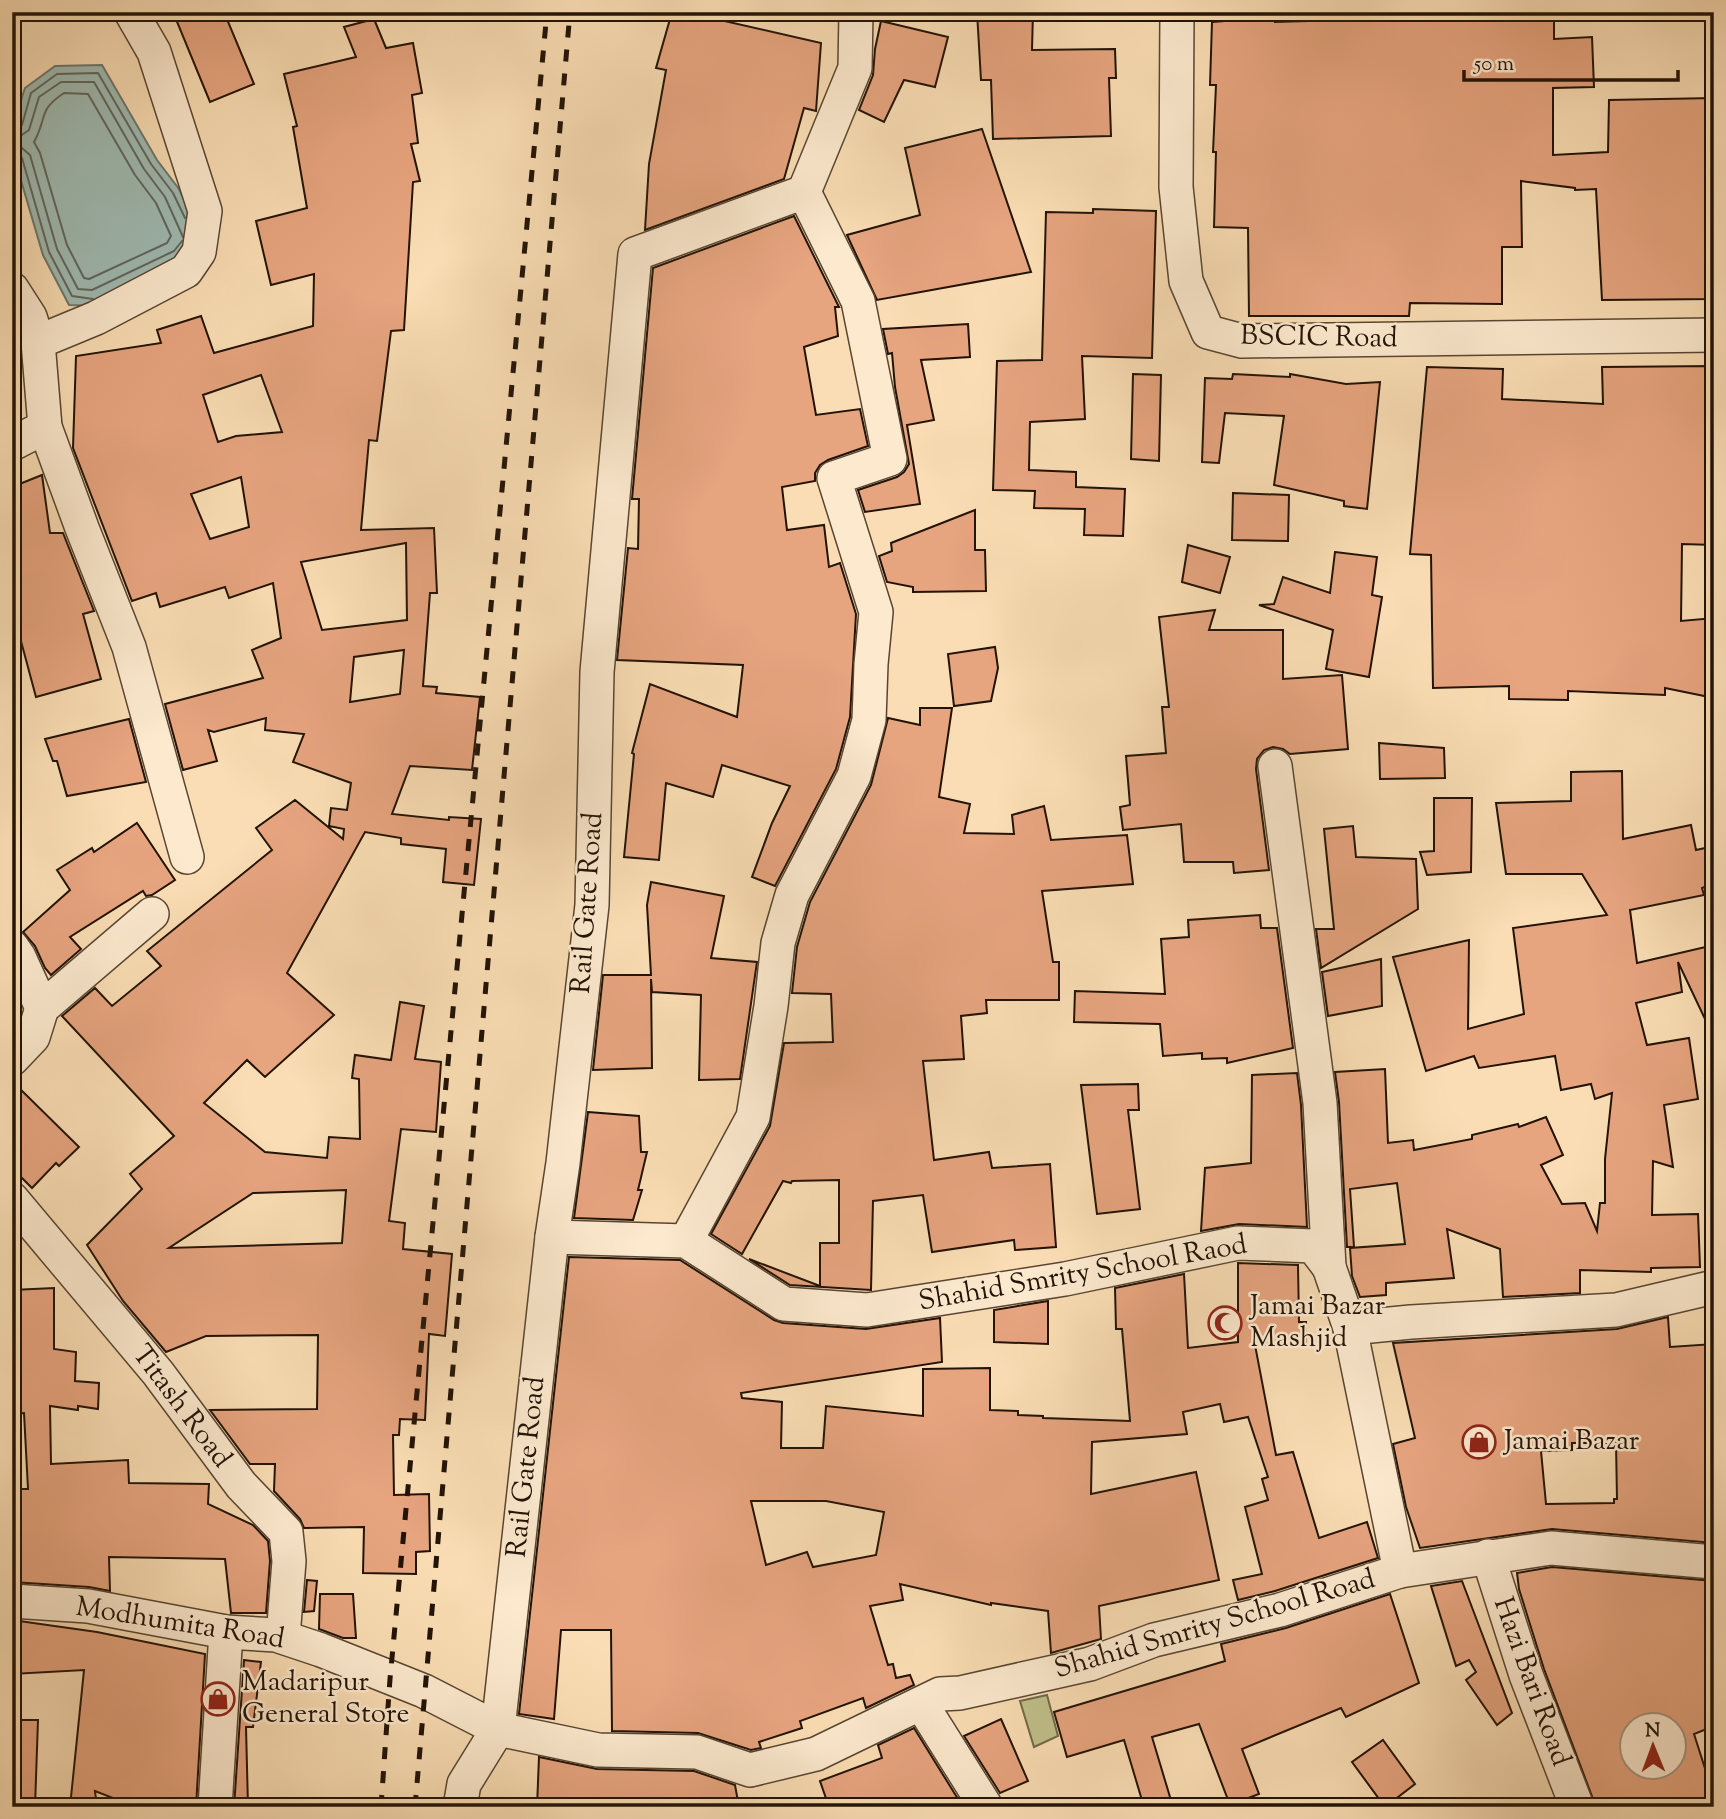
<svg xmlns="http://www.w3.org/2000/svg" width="1726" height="1819" font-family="'Sorts Mill Goudy',serif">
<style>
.green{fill:#c0c08b;stroke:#716a49;stroke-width:2}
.water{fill:#9fbbb3;stroke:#6d786e;stroke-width:2}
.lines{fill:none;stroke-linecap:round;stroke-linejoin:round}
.shore{stroke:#60675d;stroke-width:2}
.building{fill:#e6a47f;stroke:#221307;stroke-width:2;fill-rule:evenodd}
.minor-casing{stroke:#584632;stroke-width:36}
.minor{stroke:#fce9ce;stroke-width:33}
.rail{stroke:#221307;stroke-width:5;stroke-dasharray:12 12;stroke-linecap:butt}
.labels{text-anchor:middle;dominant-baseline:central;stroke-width:5;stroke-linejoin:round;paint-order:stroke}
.street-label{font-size:28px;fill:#221307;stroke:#fce9ce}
.poi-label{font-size:28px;fill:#221307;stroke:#fce9ce;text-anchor:start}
</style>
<rect width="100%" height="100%" fill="#faddb4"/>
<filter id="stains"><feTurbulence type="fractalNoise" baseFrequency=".00286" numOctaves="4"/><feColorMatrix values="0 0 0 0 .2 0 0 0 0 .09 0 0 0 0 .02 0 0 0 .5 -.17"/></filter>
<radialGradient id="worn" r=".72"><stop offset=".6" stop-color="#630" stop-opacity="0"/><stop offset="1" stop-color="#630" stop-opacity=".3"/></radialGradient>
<path class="green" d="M1047 1695 1058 1736 1034 1747 1020 1701Z"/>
<path class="water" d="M102 65 157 160 179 189 194 220 185 263 95 306 69 305 43 255 15 160 16 115 25 88 55 66Z"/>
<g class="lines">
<g class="shore">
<path d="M64 93 88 94 135 175 156 203 171 236 167 243 89 279 84 278 67 245 40 153 34 142C48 117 37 111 64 93Z"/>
<path d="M12 129H18L22 125 31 93 57 74 98 73 151 164 173 193 185 218"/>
<path d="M12 153 18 154 22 158 49 252 72 296 93 299"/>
<path d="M182 241 174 251 92 290 78 289 57 249 30 155 15 142 16 139 29 130 39 97 61 82H94L144 169 165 197 183 237"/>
</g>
</g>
<g class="building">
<path d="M173 12H224L254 84 210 102Z"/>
<path d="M672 12H685L821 43 816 111 804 108 784 179 645 230 649 164 666 70 656 68Z"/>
<path d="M977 12H1033L1032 50 1115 49 1116 78H1109L1111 136 993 139 991 80H981Z"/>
<path d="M1447 12H1554V39L1592 37 1594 87 1553 88V155L1608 152 1609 100 1714 98V299L1602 300 1596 189 1575 190V188L1521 181 1522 247H1502V304L1410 303 1409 316H1249L1248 228 1214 227 1216 152H1213L1216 85H1210L1212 22 1275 17V22L1446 17Z"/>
<path d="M374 19 386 48 413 43 422 93 412 95 418 143 411 144 420 181 413 182 404 330 391 331 377 441 369 440 361 530 434 528 437 593H430L423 686 437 687 436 693 480 697 472 770 410 766 392 814 449 820V817L481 819 474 885 443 882 446 849 401 844V838L365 832 287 973 334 1015 265 1077 247 1060 204 1103 265 1152 327 1158 329 1137 360 1139 359 1079 352 1078 355 1055 391 1060 400 1002 424 1006 415 1059 441 1062 436 1132 401 1129 389 1221 405 1223 403 1249 452 1254 445 1336 429 1334 425 1420 400 1419 399 1435H393L394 1495 429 1494 430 1551 416 1552V1574L363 1573 364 1527 304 1528 300 1519 274 1491 275 1464H250L210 1410 317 1409 318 1335 206 1336 166 1352 123 1301 87 1245 142 1189 130 1174 174 1136 62 1016 95 988 112 1006 161 966 147 951 272 850 256 828 295 800 343 839 344 829 329 826 331 808 347 810 351 783 293 762 304 734 265 730 266 718 214 732 208 730 217 761 183 770 165 704 263 678 252 650 281 638 273 583 229 598 225 587 160 607 156 593 132 601 73 448 76 356 161 343 157 330 201 316 214 353 313 326 314 274 271 285 256 221 307 208 293 127 297 126 284 74 356 57 344 27ZM261 375 282 432 236 436 218 442 203 395ZM241 477 249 527 210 539 191 494ZM406 543 407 620 322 630 301 562ZM404 650 400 694 350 702 354 657ZM346 1190 342 1243 169 1248 253 1193Z"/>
<path d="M881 21 948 37 935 87 904 80 884 122 859 110 873 75 875 49Z"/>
<path d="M982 129 1031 272 877 300 847 235 920 215 905 148Z"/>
<path d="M1093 209 1156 211 1152 358 1082 356 1085 419 1030 422 1029 470 1076 472V487L1125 489 1123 536 1084 535 1085 509 1034 508 1035 491 993 490 997 361 1042 360 1046 212 1093 213Z"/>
<path d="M794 216 839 307H835L838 336 804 347 816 415 860 409 868 446 828 460 820 465 815 473V481L782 487 787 530 824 525 829 567 840 563 856 614 850 717 836 769 775 886 752 877 772 823 790 786 722 765 713 797 666 783 659 860 624 857 634 754 632 753 650 684 737 717 743 665 617 660 628 548 638 549 639 499H632L653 268Z"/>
<path d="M968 324 970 357 921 360 934 420 907 425 920 504 865 512 858 490 897 477 904 472 909 464 895 387 892 353 888 354 883 329Z"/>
<path d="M1714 366V545L1682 544 1681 621 1714 618V698L1665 688V695L1568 691V700L1509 699V686L1433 688 1431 555 1410 554 1427 367 1503 369 1502 399 1603 404 1602 367Z"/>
<path d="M1133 374 1161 375 1159 461 1131 459Z"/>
<path d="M1233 374 1290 377V374L1346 384 1380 382 1367 509 1344 506V501L1274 485 1284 416 1225 413 1219 463 1202 462 1205 378 1232 379Z"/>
<path d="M42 475 50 533H63L94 611 83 614 101 679 36 697 18 630 12 632V487Z"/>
<path d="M1233 493 1289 495 1288 541 1232 540Z"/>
<path d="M975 510V550H985L986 591 913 592V587L887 582 879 556 892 551 891 543Z"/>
<path d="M1188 545 1230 557 1220 593 1182 582Z"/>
<path d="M1335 552 1377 557 1372 595 1382 597 1369 677 1326 669 1333 630 1259 605 1274 604 1283 577 1330 593Z"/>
<path d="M1215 610 1209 630H1283V679L1342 675 1348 749 1290 754 1283 749 1273 747 1264 750 1257 759 1256 769 1269 870 1234 873 1233 862H1184L1181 824 1123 830 1120 807 1130 805 1126 756 1166 753 1162 707H1169L1159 617Z"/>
<path d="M995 647 998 668 991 701 954 706 948 654Z"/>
<path d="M920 708H952L939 797 970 804 964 833 1014 834 1012 815 1044 806 1051 840 1127 835 1133 884 1042 891 1053 962H1059V1000H986L987 1013 961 1016 964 1059 923 1061 934 1160 989 1152 992 1168 1050 1164 1056 1247 1015 1250 1014 1240 932 1252 923 1195 873 1201 871 1290 790 1285 749 1259 820 1286V1243H839V1180L792 1181 791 1183 783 1181 742 1254 711 1234 770 1126 784 1043 833 1042 831 994 792 993 797 947 810 902 871 785 888 718 920 725Z"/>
<path d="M129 719 146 782 67 796 57 761H53L45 739Z"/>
<path d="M1379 743 1444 748 1445 778 1380 779Z"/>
<path d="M1622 771 1623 839 1691 825 1696 850 1714 846V883L1702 888 1704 895 1630 910 1637 963 1714 945V1038L1678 962 1682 992 1636 1003 1647 1045 1689 1038 1698 1099 1664 1105 1673 1167 1653 1161 1652 1215 1698 1214 1700 1267 1651 1268V1272L1580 1270V1293L1503 1297 1500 1249 1447 1229 1454 1278 1386 1283V1295L1360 1297 1352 1276 1350 1248 1405 1244 1397 1183 1350 1189 1354 1247H1347L1339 1102 1335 1072 1385 1069 1388 1143 1413 1140 1414 1150 1472 1139V1135L1518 1124 1519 1127 1546 1117 1563 1155 1541 1165 1562 1204 1585 1203 1597 1231 1600 1203H1605V1159L1612 1093 1595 1099 1591 1084 1561 1090 1555 1056 1479 1068 1474 1056 1426 1071 1393 957 1469 940 1468 1029 1524 1014 1513 928 1607 915 1582 874H1506L1496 803 1571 801V772Z"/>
<path d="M1434 798H1472L1471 872 1427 875 1420 852 1434 851Z"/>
<path d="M137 823 175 880 152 895 146 896 143 891 70 937 81 949 51 975 45 968 35 946 23 932 70 890 57 870 92 848 94 852Z"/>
<path d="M1353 826 1356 857 1416 859 1418 909 1321 968 1316 929H1334L1324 829Z"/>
<path d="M651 882 724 896 711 958 757 962 740 1079 699 1080 701 995 652 992 651 979 652 1068 593 1070 603 975H651L647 905Z"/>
<path d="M1260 915 1261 928H1277L1293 1048 1227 1063V1058L1202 1059V1053L1163 1056 1160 1024 1074 1022 1075 991 1165 994 1161 939 1189 937 1188 920Z"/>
<path d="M1381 959 1382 1006 1328 1016 1322 972Z"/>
<path d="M1297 1073 1301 1105 1307 1227 1239 1224 1201 1231 1205 1168 1251 1163 1252 1075Z"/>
<path d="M12 1081 79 1147 59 1166 56 1163 32 1188 12 1168Z"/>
<path d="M1138 1084 1139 1110H1128L1140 1209 1097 1214 1081 1085Z"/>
<path d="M588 1112 639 1116 641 1152H647L638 1190H642L633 1220 574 1218Z"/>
<path d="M569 1257 680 1260 774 1320 783 1323 866 1329 940 1318 942 1362 741 1393 742 1398 782 1402 781 1448H823L826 1406 923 1416V1369L990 1368V1410L1018 1411V1415L1043 1416V1418L1130 1421 1122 1329H1116L1115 1288 1184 1274 1188 1348 1238 1342V1263L1298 1265 1299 1322H1306V1343L1255 1345 1276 1455 1293 1452 1319 1538 1367 1522 1378 1558 1275 1591 1238 1600 1233 1580 1262 1574 1245 1507 1268 1500 1262 1479 1268 1477 1248 1417 1224 1422 1220 1404 1183 1412 1187 1434 1092 1442 1091 1494 1196 1472 1219 1580 1099 1606 1101 1639 1051 1653 1048 1611 991 1603V1605L900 1584 903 1600 870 1606 888 1665 893 1664 896 1678 910 1675 914 1685 866 1708 863 1698 800 1721 802 1728 759 1742 761 1748 751 1750 698 1733 612 1731 611 1630H561L554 1719 519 1714ZM751 1501H826L884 1512 876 1555 813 1567 807 1552 766 1565Z"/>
<path d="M54 1288V1349L76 1352 75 1381 99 1383 98 1409 78 1406V1410L50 1406 51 1464 128 1460 129 1483 209 1484 208 1504 253 1525 268 1541 270 1561 266 1613H231L225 1559 109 1557 110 1591 89 1587 12 1582V1547H16V1520H18L21 1489H28L24 1413 12 1414V1290Z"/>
<path d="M1048 1301V1344L994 1342V1310Z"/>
<path d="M1668 1317 1670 1347 1714 1344V1413L1705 1414 1714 1481V1543L1552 1529 1420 1548 1406 1507 1393 1444 1415 1438 1393 1343 1617 1329ZM1572 1443H1616L1617 1499H1614V1503L1546 1504 1541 1451 1572 1450Z"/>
<path d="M1552 1567 1714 1581V1726L1694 1734 1710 1784 1706 1786 1713 1807H1596L1544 1669 1519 1589 1517 1573ZM1632 1725H1674V1767H1632Z"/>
<path d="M307 1580 317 1581 314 1611 304 1612Z"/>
<path d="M1462 1581 1512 1713 1497 1725 1466 1680 1476 1672 1469 1660 1456 1666 1431 1586Z"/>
<path d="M320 1594H353L356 1638H343L319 1629Z"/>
<path d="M1390 1594 1419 1683 1346 1717 1341 1708 1242 1749 1259 1794 1230 1805 1199 1724 1152 1737 1173 1807H1144L1124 1740 1067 1757 1054 1712 1225 1661 1221 1644 1286 1628Z"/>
<path d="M12 1620 97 1632 205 1654 196 1807H136L95 1791 97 1807H70L84 1670 12 1674Z"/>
<path d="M244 1660 261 1662 253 1727H246L248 1807H234Z"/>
<path d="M1001 1719 1028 1781 1000 1793 964 1736Z"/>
<path d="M12 1720H38L35 1807H12Z"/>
<path d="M914 1728 963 1807H829L820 1781 882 1758 878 1745Z"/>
<path d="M1383 1740 1415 1784 1385 1807 1352 1762Z"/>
<path d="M539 1757 597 1769 694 1771 735 1785 739 1807H537Z"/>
</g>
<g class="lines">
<defs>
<g id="minor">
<path d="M131 12 154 52 205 211 199 252 186 271 96 318 38 342 45 427 82 528 129 647 187 857"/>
<path d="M1177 12 1176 187 1186 281 1208 332 1242 341 1714 335"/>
<path d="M12 289 30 317 38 342"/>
<path d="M12 444 45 427"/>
<path d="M12 947 19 957 42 1008"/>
<path d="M12 1059 33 1037 42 1008 152 914"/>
<path d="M12 1199 158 1373 241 1485 286 1532 289 1561 283 1637"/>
<path d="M552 1237 686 1241 784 1304 867 1310 1065 1279 1238 1243 1313 1246 1329 1267 1320 1103 1275 766"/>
<path d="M686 1241 753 1117 771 1006 778 943 792 895 854 776 869 720 871 664 876 612 834 478 890 459 858 301 804 192"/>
<path d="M1329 1267 1350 1328"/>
<path d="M1488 1556 1526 1675 1577 1807"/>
<path d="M1400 1571 1551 1548 1714 1562"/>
<path d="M12 1601 88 1606 226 1632 276 1635 321 1650 424 1691 498 1729 598 1750 697 1752 750 1770 816 1754 940 1694 960 1693 1090 1664 1154 1640 1280 1610 1400 1571 1350 1328 1411 1322 1616 1310 1714 1287"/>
<path d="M922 1705 986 1807"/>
<path d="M215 1807 226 1632"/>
<path d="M460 1807 464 1784 498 1729 552 1237 563 1163 592 905 597 672 635 254 804 192 855 68 856 12"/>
</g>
</defs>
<use href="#minor" class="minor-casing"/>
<use href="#minor" class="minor"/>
<g class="rail">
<path d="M381 1807 390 1679 547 12"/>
<path d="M415 1807 570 12"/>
</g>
</g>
<defs>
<symbol id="mosque-ring" viewBox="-11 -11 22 22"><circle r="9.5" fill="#fce9ce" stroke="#8f2418" stroke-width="1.5"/><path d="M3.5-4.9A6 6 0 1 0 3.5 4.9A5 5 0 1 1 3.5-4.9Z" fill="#8f2418"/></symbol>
<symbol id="shop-ring" viewBox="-11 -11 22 22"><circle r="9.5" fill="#fce9ce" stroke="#8f2418" stroke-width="1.5"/><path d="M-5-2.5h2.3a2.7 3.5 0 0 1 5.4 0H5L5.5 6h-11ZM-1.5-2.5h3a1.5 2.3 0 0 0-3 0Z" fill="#8f2418"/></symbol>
</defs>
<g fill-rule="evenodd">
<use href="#mosque-ring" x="1206" y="1304" width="38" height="38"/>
<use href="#shop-ring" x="1460" y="1423" width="38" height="38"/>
<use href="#shop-ring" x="199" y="1680" width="38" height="38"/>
</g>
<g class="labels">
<g class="street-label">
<text transform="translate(1319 338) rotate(1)">BSCIC Road</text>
<text transform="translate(588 903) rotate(-86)">Rail Gate Road</text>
<text transform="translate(1083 1274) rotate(-10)">Shahid Smrity School Raod</text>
<text transform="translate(181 1407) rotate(53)">Titash Road</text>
<text transform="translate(527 1467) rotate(-84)">Rail Gate Road</text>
<text transform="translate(180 1624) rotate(9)">Modhumita Road</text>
<text transform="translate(1215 1625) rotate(-16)">Shahid Smrity School Road</text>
<text transform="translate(1531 1682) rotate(70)">Hazi Bari Road</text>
</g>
<g class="poi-label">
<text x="1250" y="1307">Jamai Bazar<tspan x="1250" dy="32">Mashjid</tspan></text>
<text x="1504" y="1442">Jamai Bazar</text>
<text x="242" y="1683">Madaripur<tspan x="242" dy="32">General Store</tspan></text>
</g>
</g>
<rect width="1726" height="1819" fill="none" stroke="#faddb4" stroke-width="42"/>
<rect x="14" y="14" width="1698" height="1791" fill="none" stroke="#221307" stroke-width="3.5"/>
<rect x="21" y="21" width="1684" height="1777" fill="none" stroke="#221307" stroke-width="2"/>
<g transform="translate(1653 1746) rotate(359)"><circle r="33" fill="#fce9ce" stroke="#a5937e" stroke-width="2"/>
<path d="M0-5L12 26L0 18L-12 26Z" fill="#8f2418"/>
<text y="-10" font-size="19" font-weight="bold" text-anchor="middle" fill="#221307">N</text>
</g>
<path d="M1464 70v10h214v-10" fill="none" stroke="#221307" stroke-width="3.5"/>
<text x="1474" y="70" font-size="21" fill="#221307" stroke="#fce9ce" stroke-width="5" paint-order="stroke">50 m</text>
<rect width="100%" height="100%" filter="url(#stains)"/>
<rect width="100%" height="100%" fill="url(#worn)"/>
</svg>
